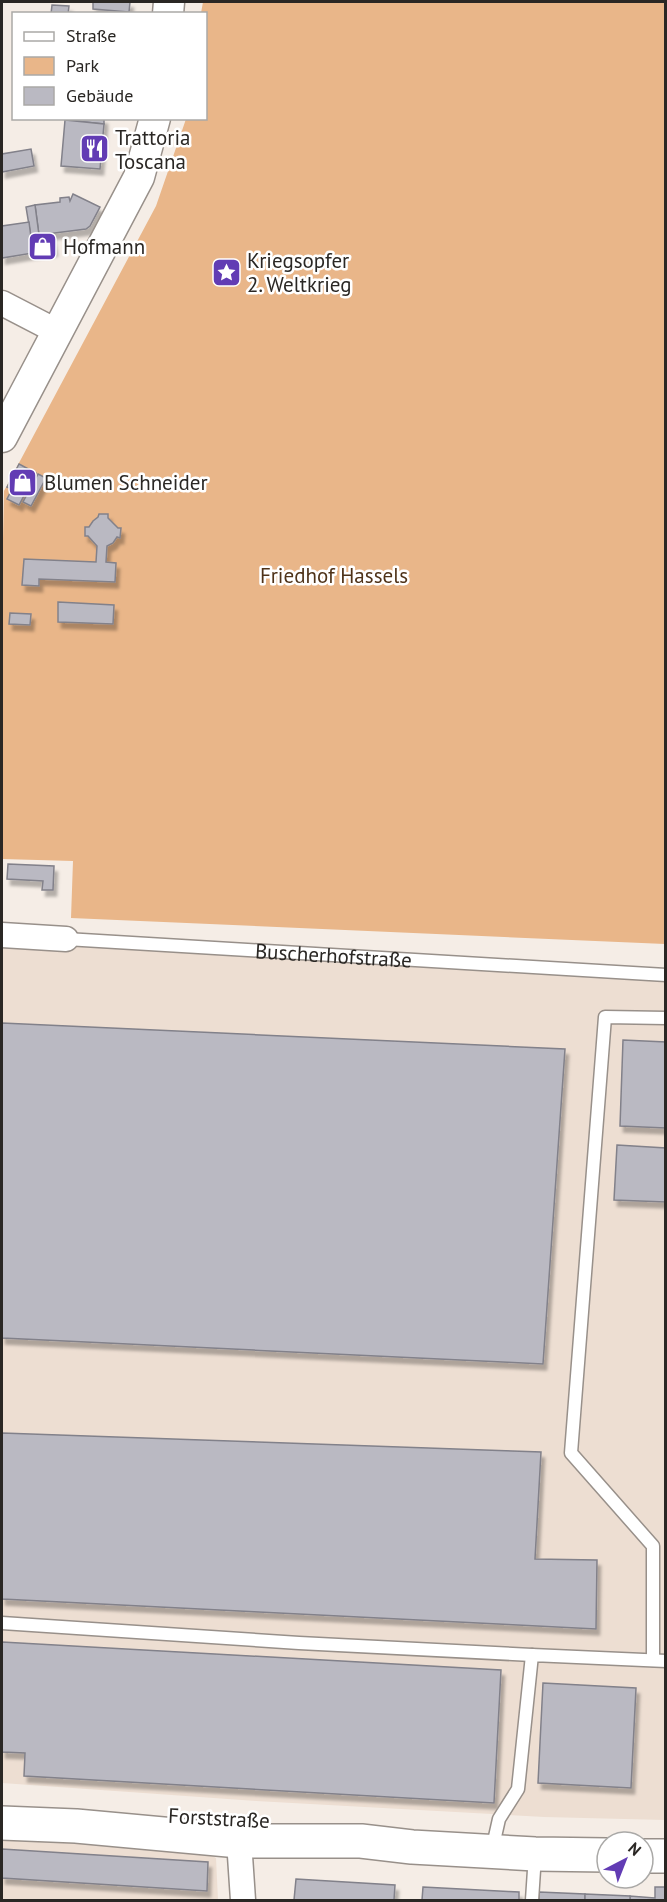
<svg xmlns="http://www.w3.org/2000/svg" width="667" height="1902" font-family="'PT Sans',sans-serif">
<style>
.built{fill:#edded2}
.green{fill:#e9b689}
.building{fill:#bab9c2;stroke:#82818a;stroke-width:1.5;filter:url(#shadow)}
.lines{fill:none;stroke-linecap:round;stroke-linejoin:round}
.service-casing{stroke:#98908a;stroke-width:15}
.minor-casing{stroke:#98908a;stroke-width:27}
.tertiary-casing{stroke:#98908a;stroke-width:33}
.secondary-casing{stroke:#98908a;stroke-width:36}
.service{stroke:#fff;stroke-width:12}
.minor{stroke:#fff;stroke-width:24}
.tertiary{stroke:#fff;stroke-width:30}
.secondary{stroke:#fff;stroke-width:33}
.labels{text-anchor:middle;dominant-baseline:central;stroke-width:5;stroke-linejoin:round;paint-order:stroke}
.poi-label{font-size:21px;fill:#2a2724;stroke:#fff;text-anchor:start}
.park-label{font-size:21px;fill:#4f3319;stroke:#fff}
.street-label{font-size:21px;fill:#2a2724;stroke:#fff}
</style>
<defs>
<filter id="shadow"><feDropShadow dx="3.5" dy="6" stdDeviation="1.5" flood-color="#0004"/></filter>
</defs>
<rect width="100%" height="100%" fill="#f5ede6"/>
<g class="built">
<path d="M2 928 665 973V1820L544 1817 256 1801 2 1783Z"/>
<path d="M2 1837 206 1852 216 1858 218 1900H2Z"/>
</g>
<path class="green" d="M203 2H665V944L71 918 73 861 2 859V587L4 491 156 206 186 119 206 118V14L201 13Z"/>
<g class="building">
<path d="M93 2H130L129 12 93 9Z"/>
<path d="M52 5 69 6 68 14H51Z"/>
<path d="M66 118H104V124L65 120Z"/>
<path d="M65 120 104 124 100 169 61 166Z"/>
<path d="M31 149 34 166 2 172V154Z"/>
<path d="M73 194 100 207 90 226 86 229 39 235 35 205 60 202V198L69 197 70 201Z"/>
<path d="M35 205 39 235 31 237 26 207Z"/>
<path d="M29 222 33 253 2 258V226Z"/>
<path d="M51 234 54 250 33 253 31 237Z"/>
<path d="M19 464 36 473 19 505 7 499 12 489 7 487Z"/>
<path d="M38 474 46 478 31 506 23 502Z"/>
<path d="M99 514H108V518L118 528H121L120 538 117 537 113 543 107 546 106 562 116 563 115 582 39 579V586L22 585 24 559 96 562 97 546 88 536H85V527H89L93 521 98 517Z"/>
<path d="M58 602 114 605 113 624 58 622Z"/>
<path d="M10 613 31 614 30 625 9 624Z"/>
<path d="M8 864 54 866 53 890H42L43 881 7 879Z"/>
<path d="M2 1023 565 1049 543 1364 2 1338Z"/>
<path d="M623 1040 666 1042V1128L620 1126Z"/>
<path d="M617 1145 666 1148V1202L614 1200Z"/>
<path d="M2 1433 541 1452 535 1559 597 1560 596 1629 2 1599Z"/>
<path d="M2 1642 501 1670 494 1803 24 1776 25 1753 2 1752Z"/>
<path d="M543 1683 636 1688 631 1788 538 1783Z"/>
<path d="M2 1849 208 1862 207 1891 2 1878Z"/>
<path d="M296 1879 395 1885 394 1900H294Z"/>
<path d="M423 1887 519 1892V1900H422Z"/>
<path d="M655 1887H666V1900H630V1896L655 1898Z"/>
<path d="M539 1892 585 1894V1900H539Z"/>
<path d="M585 1894 630 1896V1900H585Z"/>
</g>
<g class="lines">
<defs>
<g id="service">
<path id="s1" d="M66 939 666 975"/>
<path d="M2 1623 299 1643 532 1655"/>
<path d="M653 1660V1546L571 1453 605 1017 666 1018"/>
<path d="M492 1850 499 1819 518 1789 532 1655 666 1661"/>
<path d="M532 1900 535 1855"/>
</g>
<g id="minor">
<path d="M2 303 58 332"/>
<path d="M2 935 66 939"/>
<path d="M239 1841 243 1900"/>
</g>
<g id="tertiary">
<path d="M168 14 169 2"/>
<path d="M2 437 139 177 155 118"/>
</g>
<g id="secondary">
<path d="M2 1823 76 1826 239 1841H361L412 1847 535 1854 607 1855"/>
<path d="M643 1856H666"/>
</g>
</defs>
<use href="#service" class="service-casing"/>
<use href="#minor" class="minor-casing"/>
<use href="#tertiary" class="tertiary-casing"/>
<use href="#secondary" class="secondary-casing"/>
<use href="#service" class="service"/>
<use href="#minor" class="minor"/>
<use href="#tertiary" class="tertiary"/>
<use href="#secondary" class="secondary"/>
</g>
<defs>
<symbol id="restaurant-square" viewBox="-11 -11 22 22"><rect x="-9" y="-9" width="18" height="18" rx="4" fill="#623cb4" stroke="#fff"/><path d="M-5-6h1v4h1v-4h1v4h1v-4h1v5L-1.5 .5V6h-2V.5L-5-1ZM5-6V6H3V1.5H1.5Q1.5-4 5-6Z" fill="#fff"/></symbol>
<symbol id="shop-square" viewBox="-11 -11 22 22"><rect x="-9" y="-9" width="18" height="18" rx="4" fill="#623cb4" stroke="#fff"/><path d="M-5-2.5h2.3a2.7 3.5 0 0 1 5.4 0H5L5.5 6h-11ZM-1.5-2.5h3a1.5 2.3 0 0 0-3 0Z" fill="#fff"/></symbol>
<symbol id="sight-square" viewBox="-11 -11 22 22"><rect x="-9" y="-9" width="18" height="18" rx="4" fill="#623cb4" stroke="#fff"/><path d="M0-6L1.8-2.2L6-1.7L2.9 1.2L3.7 5.4L0 3.3L-3.7 5.4L-2.9 1.2L-6-1.7L-1.8-2.2Z" fill="#fff"/></symbol>
</defs>
<g fill-rule="evenodd">
<use href="#restaurant-square" x="78" y="132" width="33" height="33"/>
<use href="#shop-square" x="26" y="230" width="33" height="33"/>
<use href="#sight-square" x="210" y="256" width="33" height="33"/>
<use href="#shop-square" x="6" y="466" width="33" height="33"/>
</g>
<g class="labels">
<g class="poi-label">
<text x="115" y="137">Trattoria<tspan x="115" dy="24">Toscana</tspan></text>
<text x="63" y="246">Hofmann</text>
<text x="247" y="260">Kriegsopfer<tspan x="247" dy="24">2. Weltkrieg</tspan></text>
<text x="44" y="482">Blumen Schneider</text>
</g>
<g class="park-label">
<text x="334" y="575">Friedhof Hassels</text>
</g>
<g class="street-label">
<text stroke="none"><textPath href="#s1" startOffset="268">Buscherhofstraße</textPath></text>
<text transform="translate(219 1818) rotate(3)">Forststraße</text>
</g>
</g>
<rect width="667" height="1902" fill="none" stroke="#2a2724" stroke-width="6"/>
<rect x="12" y="12" width="195" height="108" fill="#ffffff" stroke="#aaa9a7" stroke-width="1.5"/>
<rect x="24" y="32" width="30" height="9" fill="#ffffff" stroke="#aaa9a7" stroke-width="1.5"/>
<text x="66" y="42" font-size="18" fill="#2a2724">Straße</text>
<rect x="24" y="57" width="30" height="18" fill="#e9b689" stroke="#aaa9a7" stroke-width="1.5"/>
<text x="66" y="72" font-size="18" fill="#2a2724">Park</text>
<rect x="24" y="87" width="30" height="18" fill="#bab9c2" stroke="#aaa9a7" stroke-width="1.5"/>
<text x="66" y="102" font-size="18" fill="#2a2724">Gebäude</text>
<g transform="translate(625 1860) rotate(42)"><circle r="28" fill="#ffffff" stroke="#aaa9a7" stroke-width="1.5"/>
<path d="M0-4.5L10 22L0 15L-10 22Z" fill="#623cb4"/>
<text y="-9" font-size="16" font-weight="bold" text-anchor="middle" fill="#2a2724">N</text>
</g>
</svg>
